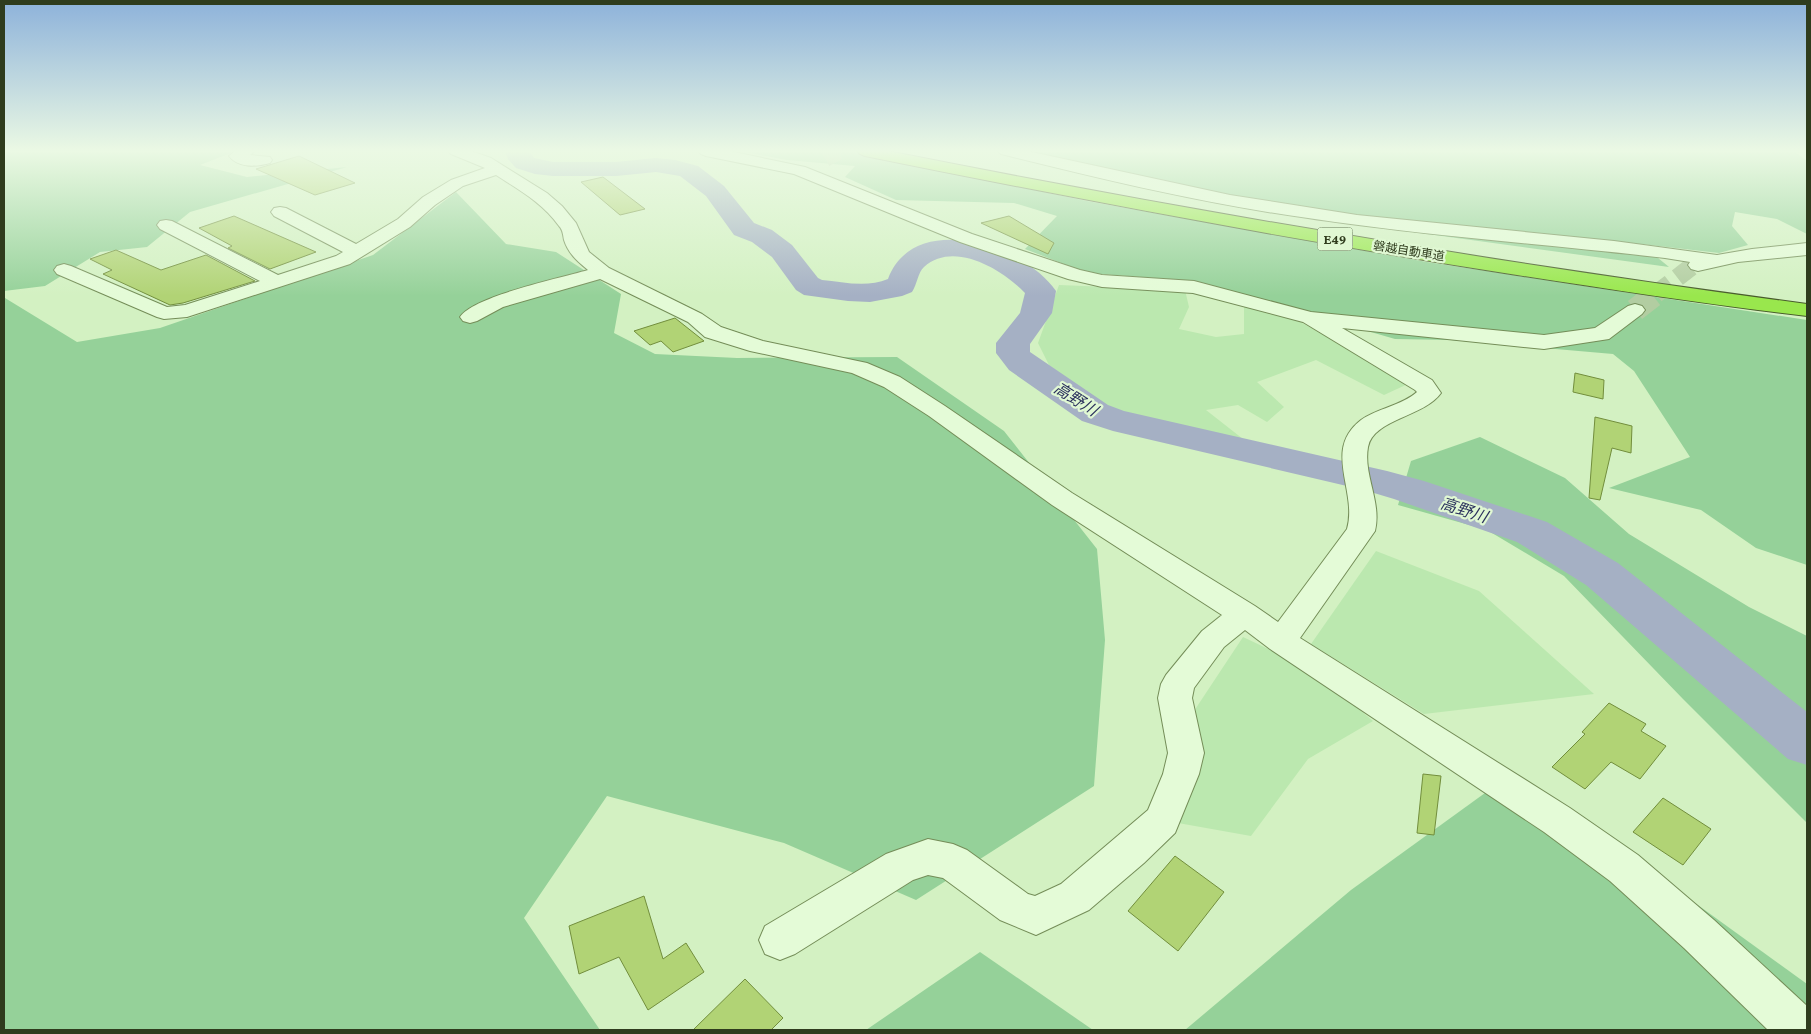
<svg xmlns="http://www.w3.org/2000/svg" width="1811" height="1034" font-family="'Crimson Pro','Noto Sans JP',serif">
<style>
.farmland{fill:#bbe8af}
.green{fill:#95d199}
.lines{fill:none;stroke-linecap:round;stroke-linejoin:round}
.river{fill:#a5b0c4;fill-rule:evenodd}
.building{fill:#b1d375;stroke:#728e3c}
.street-tunnel-far1{stroke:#b2cda1;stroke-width:18;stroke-dasharray:18 9;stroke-linecap:butt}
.street-tunnel{stroke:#b2cda1;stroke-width:23;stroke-dasharray:23 11;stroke-linecap:butt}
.street-casing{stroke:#748d58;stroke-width:2}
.highway-casing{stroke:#485b2c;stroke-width:2}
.street{fill:#e4fbd7;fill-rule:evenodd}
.highway{fill:#99e74d;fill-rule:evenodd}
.labels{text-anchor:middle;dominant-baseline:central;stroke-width:4.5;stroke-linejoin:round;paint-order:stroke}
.far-street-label{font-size:12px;fill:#2f3c1d;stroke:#e0f8d3}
.shield{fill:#e0f8d3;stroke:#647454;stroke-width:1}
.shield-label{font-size:14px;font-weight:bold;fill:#2f3c1d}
.water-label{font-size:16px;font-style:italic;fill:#2b315d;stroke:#e0f8d3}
</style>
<rect width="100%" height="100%" fill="#d3f1c2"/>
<g class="farmland">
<path d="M1059 285 1185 290 1189 307 1179 329 1216 337 1244 334V305L1295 319 1410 383 1384 395 1316 360 1257 382 1284 407 1267 422 1238 405 1206 410 1243 439 1120 417 1049 365 1038 343Z"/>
<path d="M1376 551 1479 591 1594 694 1424 714 1311 644Z"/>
<path d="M1243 637 1311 669 1373 721 1308 759 1251 836 1178 823 1196 708Z"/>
</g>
<g class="green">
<path d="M4 151H236L200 165 247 177 347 167 190 212 147 247 100 252 45 286 4 291Z"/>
<path d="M739 151H846L1087 201 1427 262 1807 320V565L1756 548 1701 510 1609 488 1690 457 1634 371 1613 354 1451 340 1395 339 1295 310 1182 280 1087 273 1025 249 1057 216 1014 203 896 200 845 177 855 166 787 160Z"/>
<path d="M1011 151H1794L1807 161V234L1777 219 1735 212 1732 226 1748 245 1719 253 1641 244 1669 267 1332 221 1112 181Z"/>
<path d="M456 192 506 244 556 252 621 294 614 333 655 354 737 358 897 357 1004 431 1097 549 1105 640 1094 786 916 900 784 843 607 796 524 918 600 1030H4V295L5 298 77 342 160 328 373 255Z"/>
<path d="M1480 437 1565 478 1629 534 1749 607 1807 636V823L1683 699 1564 576 1487 530 1398 505 1411 461Z"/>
<path d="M1514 772 1807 984V1030H1185L1351 890Z"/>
<path d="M980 952 1093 1030H866Z"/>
</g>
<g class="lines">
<path class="river" d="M505 151H529L534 158 553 162H616L656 158 675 160 698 166 724 186 754 223 772 230 792 245 818 278 822 280C843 282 867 288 888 279 913 210 1024 244 1056 291L1052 313 1030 344V352L1108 405 1124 411 1387 471 1424 481 1547 522 1618 563 1807 712V765L1788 759 1586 585 1517 542 1394 499 1364 490 1113 431 1082 421 1009 370 996 353V343L1020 313 1025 293C1003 270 954 240 924 267 918 272 917 285 912 292L902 296 870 302 848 301 804 295 796 290 772 257 752 242 734 235 706 196 680 176 656 172 616 176H553L535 174 516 168 508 159Z"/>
</g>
<g class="building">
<path d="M299 156 355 183 315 195 256 169Z"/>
<path d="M603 177 645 209 620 215 581 182Z"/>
<path d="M234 216 316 252 270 269 228 248 232 246 199 228Z"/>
<path d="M1009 216 1054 243 1048 254 981 223Z"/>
<path d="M116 250 161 270 206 255 255 281 183 303 170 305 103 274 112 270 90 259Z"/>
<path d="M675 318 704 341 673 352 661 341 650 345 634 331Z"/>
<path d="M1575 373 1604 380 1603 399 1573 392Z"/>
<path d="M1595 417 1632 426 1631 453 1612 448 1600 500 1589 498Z"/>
<path d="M1609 703 1646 724 1641 731 1666 746 1640 779 1611 762 1585 789 1552 767 1585 734 1582 732Z"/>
<path d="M1423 774 1441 776 1434 835 1417 833Z"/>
<path d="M1663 798 1711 829 1683 865 1633 832Z"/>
<path d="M1175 856 1224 892 1178 951 1128 911Z"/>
<path d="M644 896 663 959 686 943 704 972 648 1010 619 957 579 974 569 926Z"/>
<path d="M745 979 783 1018 771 1030H693Z"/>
</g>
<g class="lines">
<g class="street-tunnel-far1">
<path d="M825 158 838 151"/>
<path d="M1656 294 1691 267"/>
</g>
<path class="street-tunnel" d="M1635 310 1658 292"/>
<defs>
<g id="street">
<path d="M235 151H255L250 155 270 157 272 160 270 163C256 167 238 168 229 156Z"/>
<path d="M448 151H471L491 158 547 193 562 206 576 223 589 252 609 268 702 314 721 327 763 341 867 363 900 377 945 406 1072 493 1255 606 1278 622 1347 529C1358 491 1322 450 1361 420 1378 408 1401 406 1417 392L1415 390 1303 322 1193 293 1102 287 1068 279 960 242 794 174 706 156 701 154 698 151H729L805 167 972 234 1080 270 1102 275 1194 281 1311 312 1544 335 1595 328 1628 306 1635 304 1642 306 1645 310 1642 314 1609 339 1544 349 1342 328 1432 380 1441 393C1424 417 1373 419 1368 447 1363 475 1382 502 1375 531L1300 638 1570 808 1638 855 1714 920 1807 1006V1030H1768L1684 948 1610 881 1544 832 1270 649 1245 630 1224 647 1194 688 1192 698 1204 753 1199 774 1175 833 1144 863 1089 910 1036 935 1000 920 943 878 928 875 913 880 795 954 780 960 765 954 759 940 765 926 886 854 928 839 953 844 967 850 1028 894 1035 896 1061 884 1148 810 1163 774 1168 753 1158 698 1161 684 1166 675 1202 631 1222 615 1052 505 929 416 884 387 852 373 750 351 705 337 688 322 600 279 503 307 477 321 470 323 463 321 460 317C474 296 561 278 588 270 577 261 568 253 564 240 563 235 563 230 559 226 543 203 519 190 496 175L463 186 435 205 410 227 350 264 187 317 164 319 157 317 57 274 54 270 57 266 64 264 71 266 167 307 185 305 260 281 160 229 157 225 160 221 166 220 172 221 278 275 336 256 343 252 274 216 271 212 274 208 280 207 286 208 356 244 398 219 423 197 451 180 485 168 451 154Z"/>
<path d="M998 151H1027L1230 195 1357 215 1614 241 1717 255 1752 249 1807 243V255L1738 262 1698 271 1691 269 1688 265 1690 262 1665 258C1546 244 1426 236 1308 218 1205 204 1102 179 1001 154Z"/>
</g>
<path id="highway" d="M857 151H888C1193 212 1499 263 1807 304V316C1710 305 1614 290 1517 275 1299 241 1082 200 865 156L860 154Z"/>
</defs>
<use href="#street" class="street-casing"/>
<use href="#highway" class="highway-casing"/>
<use href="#street" class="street"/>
<use href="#highway" class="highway"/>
</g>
<linearGradient id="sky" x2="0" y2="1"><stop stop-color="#8db2da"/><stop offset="0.51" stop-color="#ebf9e4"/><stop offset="1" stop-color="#ebf9e4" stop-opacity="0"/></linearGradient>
<rect width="1811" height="296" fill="url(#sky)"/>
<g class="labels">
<g class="far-street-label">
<text transform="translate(1409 251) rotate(9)">磐越自動車道</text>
</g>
<rect class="shield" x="1317.5" y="227.5" width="35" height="23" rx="4"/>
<g class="shield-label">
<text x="1335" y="239">E49</text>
</g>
<g class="water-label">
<text transform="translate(1076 399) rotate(32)">高野川</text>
<text transform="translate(1464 510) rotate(18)">高野川</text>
</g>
</g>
<rect width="1811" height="1034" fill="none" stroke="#2f3c1d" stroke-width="10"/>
</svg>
